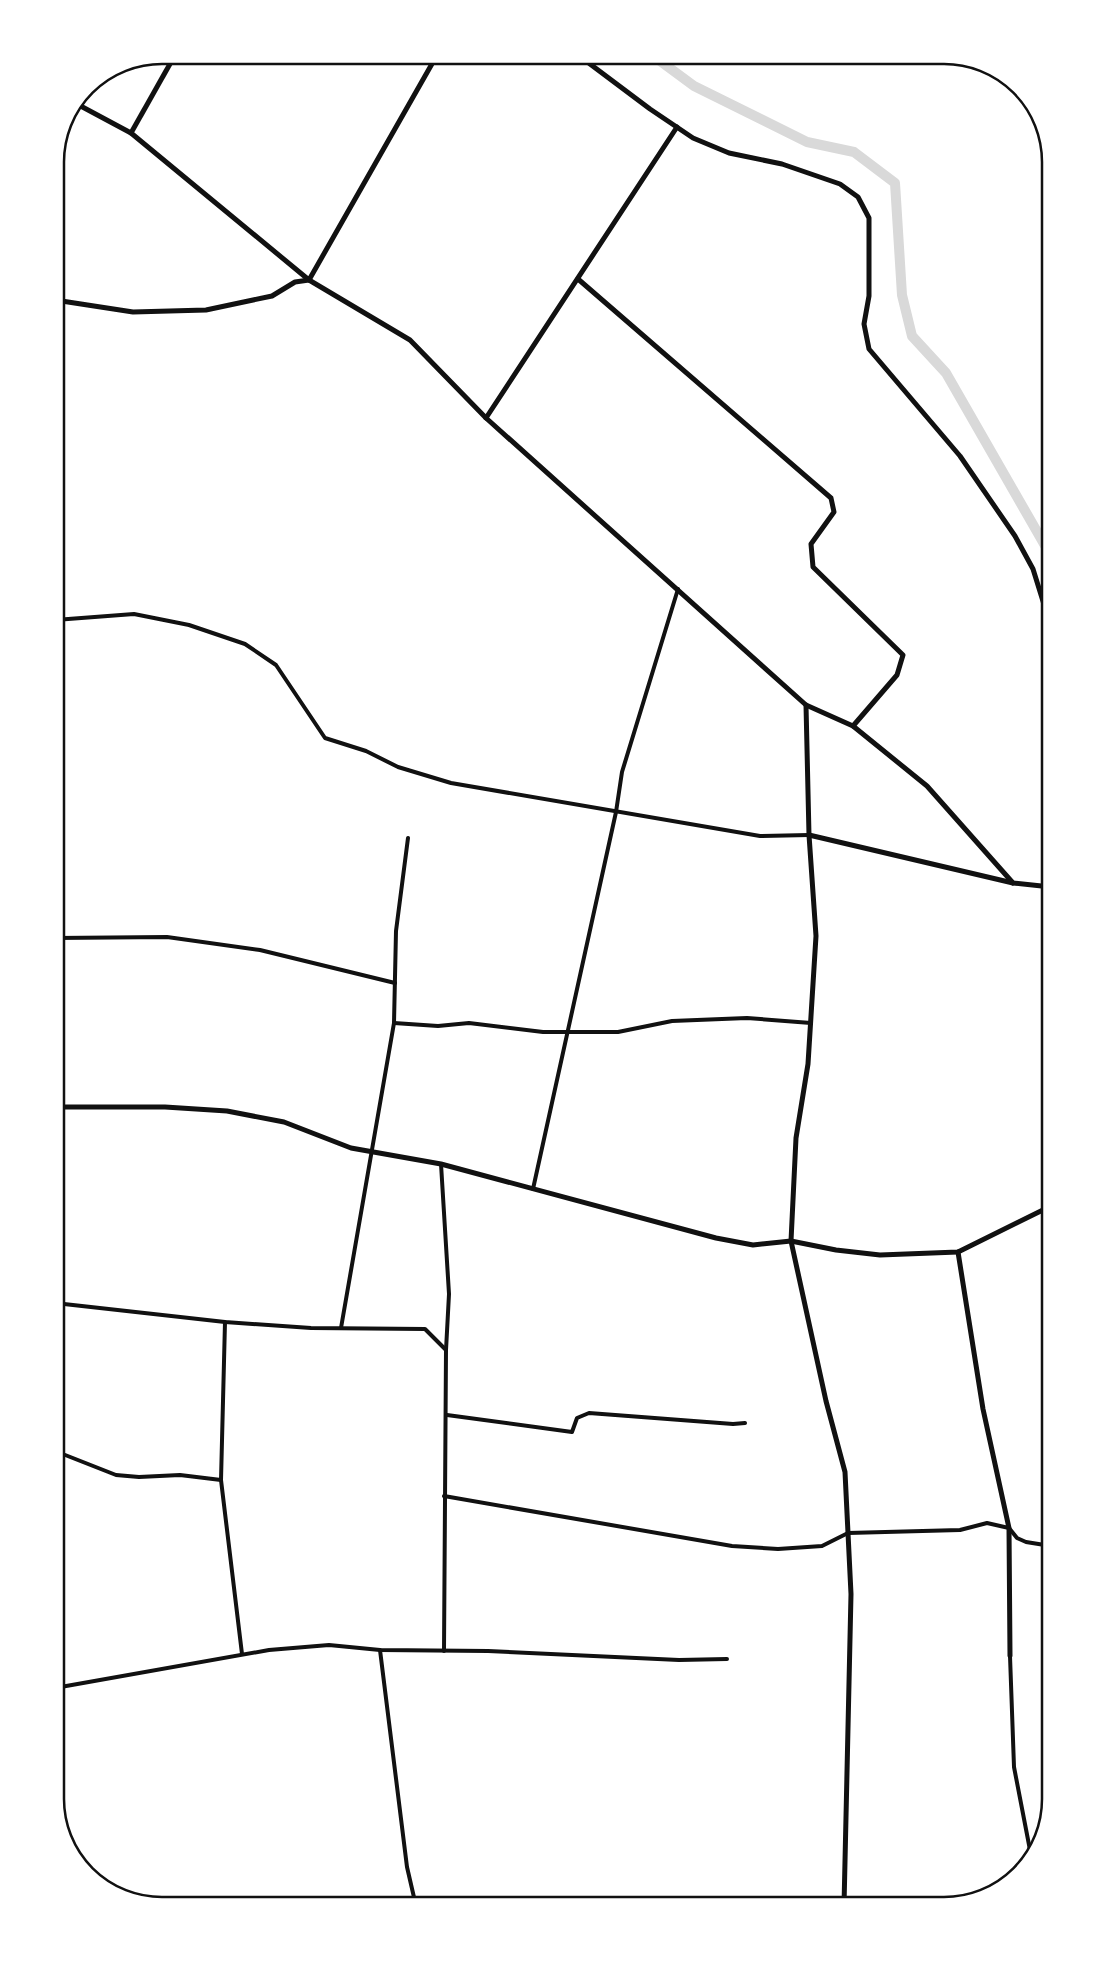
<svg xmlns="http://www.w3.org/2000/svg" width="1106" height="1961" font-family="'Libre Baskerville',serif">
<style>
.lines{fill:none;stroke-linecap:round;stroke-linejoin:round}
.stream{stroke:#d9d9d9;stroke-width:10}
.service{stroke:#111;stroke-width:4}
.minor{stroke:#111;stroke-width:5}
.rim{fill:none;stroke:#111;stroke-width:2.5}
</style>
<rect width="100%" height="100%" fill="#fff"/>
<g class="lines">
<path class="stream" d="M652 55 694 86 807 142 854 152 895 183 902 295 912 336 946 373 1051 556"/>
<g class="service">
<path d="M55 620 134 614 189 625 245 644 276 665 325 738 366 751 398 767 451 783 760 836 809 835"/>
<path d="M55 938 167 937 260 950 395 983"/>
<path d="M394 1023 438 1026 469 1023 543 1032H618L672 1021 747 1018 811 1023"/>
<path d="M441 1164 449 1294 446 1350"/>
<path d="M533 1189 616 812 622 772 678 589"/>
<path d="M55 1303 225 1322 311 1328 425 1329 446 1350 444 1651"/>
<path d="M225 1322 221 1480 242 1654"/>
<path d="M341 1328 394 1023 396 931 408 838"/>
<path d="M447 1415 572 1432 577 1418 589 1413 733 1424 745 1423"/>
<path d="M55 1451 116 1475 139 1477 180 1475 221 1480"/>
<path d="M444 1496 732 1546 778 1549 822 1546 848 1533 960 1530 987 1523 1009 1528 1017 1538 1026 1542 1051 1546"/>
<path d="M380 1650 407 1867 416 1906"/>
<path d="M1010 1656 1014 1767 1030 1850"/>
<path d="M55 1688 269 1650 329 1645 380 1650 488 1651 679 1660 727 1659"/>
<path d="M1031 1860 1030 1850 1039 1841"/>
</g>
<g class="minor">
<path d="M578 55 650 109 693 138 729 153 782 164 840 184 858 197 869 218V296L864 324 869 349 960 456 1015 536 1033 569 1051 627"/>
<path d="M75 103 131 133 309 280 437 55"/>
<path d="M131 133 175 55"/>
<path d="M578 279 831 498 834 512 811 544 813 567 903 655 897 675 853 726"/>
<path d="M55 300 133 312 206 310 272 296 295 282 309 280 410 340 486 418 806 705 853 726 927 786 1013 883"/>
<path d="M486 418 677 127"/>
<path d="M806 705 809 835 816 936 808 1064 796 1138 791 1241 826 1401 845 1472 851 1594 844 1906"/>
<path d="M809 835 1013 883 1051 887"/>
<path d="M55 1107H165L227 1111 284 1122 351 1148 441 1164 716 1238 753 1245 791 1241 836 1250 880 1255 958 1252 1051 1206"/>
<path d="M958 1252 983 1409 1009 1528 1010 1656"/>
</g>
</g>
<path d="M0 0H1106V1961H0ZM162 64H944A98 98 0 0 1 1042 162V1799A98 98 0 0 1 944 1897H162A98 98 0 0 1 64 1799V162A98 98 0 0 1 162 64Z" fill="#fff" fill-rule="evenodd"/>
<path class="rim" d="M162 64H944A98 98 0 0 1 1042 162V1799A98 98 0 0 1 944 1897H162A98 98 0 0 1 64 1799V162A98 98 0 0 1 162 64Z"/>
</svg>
